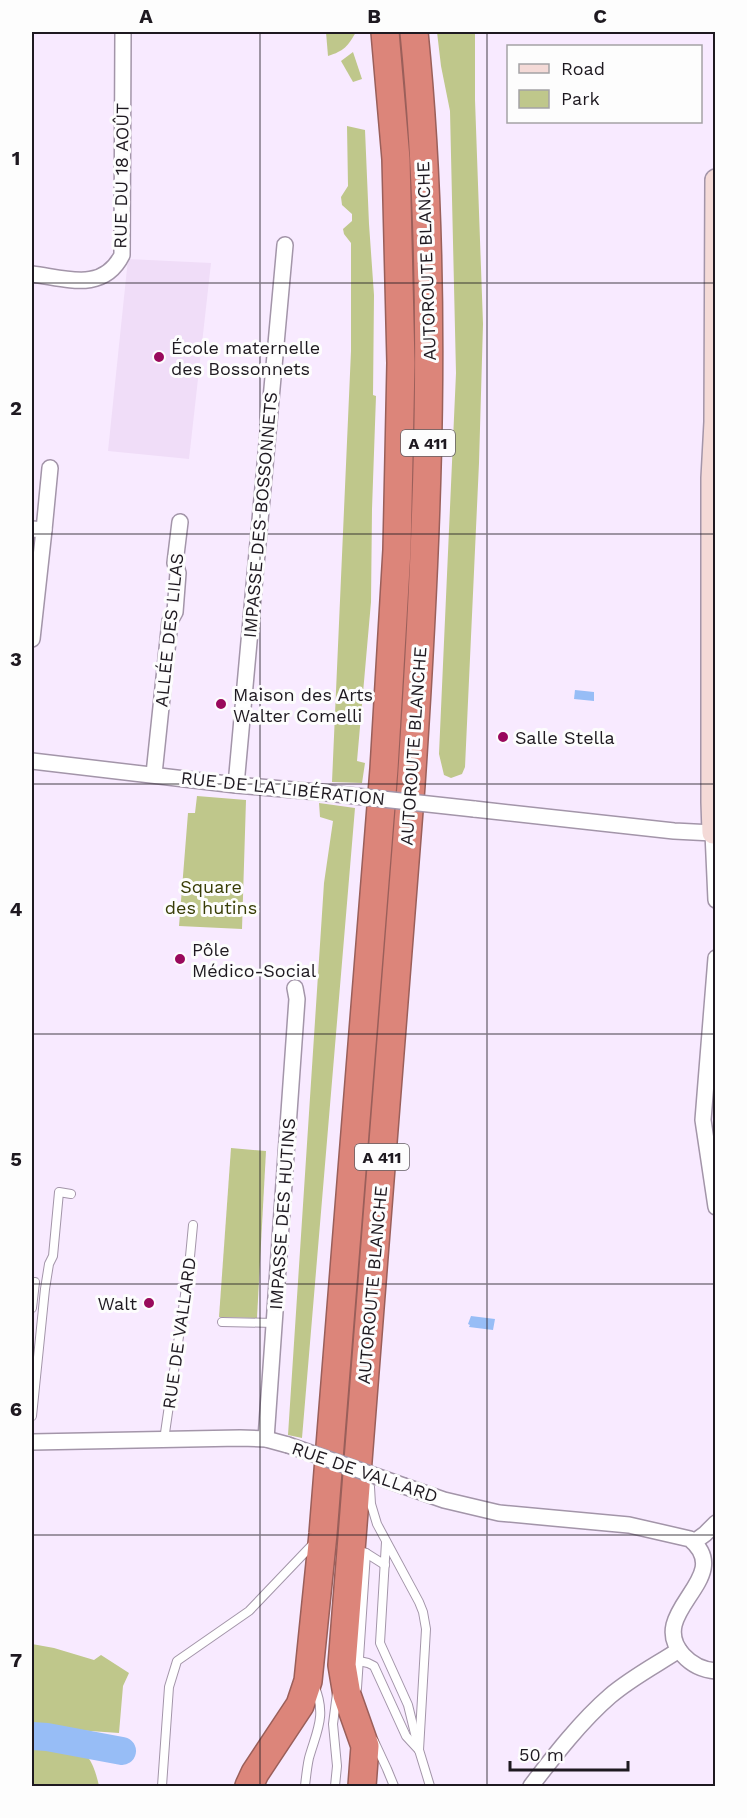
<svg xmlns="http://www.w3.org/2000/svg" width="747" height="1818" font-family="'Work Sans',sans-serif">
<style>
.built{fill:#f0ddf8}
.green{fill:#bfc78b}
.water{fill:#97bdf6}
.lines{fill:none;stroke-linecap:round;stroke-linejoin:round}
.river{stroke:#97bdf6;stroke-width:28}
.lane-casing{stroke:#a395a9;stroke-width:10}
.street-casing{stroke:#a395a9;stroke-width:18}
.secondary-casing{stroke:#a395a9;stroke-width:24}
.highway-casing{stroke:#9a5f5a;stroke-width:30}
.lane{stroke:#fff;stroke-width:8}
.street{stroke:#fff;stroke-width:15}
.secondary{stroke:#f4dad7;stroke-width:21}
.highway{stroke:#dc857a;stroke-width:27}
.street-bridge-casing{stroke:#a395a9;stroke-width:18;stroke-linecap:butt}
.street-bridge{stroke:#fff;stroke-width:15}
.grid{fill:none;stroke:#1e1920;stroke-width:1.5;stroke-opacity:0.55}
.poi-dot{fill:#99095c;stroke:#fdfdfd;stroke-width:2}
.labels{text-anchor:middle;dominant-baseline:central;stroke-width:6;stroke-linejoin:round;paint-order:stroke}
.shield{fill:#fdfdfd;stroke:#615d62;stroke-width:1.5}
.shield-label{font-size:16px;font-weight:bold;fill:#1e1920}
.street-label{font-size:18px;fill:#1e1920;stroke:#fdfdfd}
.poi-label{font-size:18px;fill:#1e1920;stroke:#fdfdfd;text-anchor:start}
.park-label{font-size:18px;fill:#383d06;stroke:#fdfdfd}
.neatline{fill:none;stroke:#1e1920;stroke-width:2}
.grid-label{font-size:20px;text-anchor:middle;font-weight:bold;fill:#1e1920}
</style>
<rect width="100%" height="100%" fill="#f8eaff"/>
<path class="built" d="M128 259 211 263 189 459 108 451Z"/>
<g class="green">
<path d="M326 32H356C348 46 344 51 328 56Z"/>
<path d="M437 32H475V100L483 324 479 463 465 767 462 774 451 778 444 775 439 754 456 373 450 111 441 66Z"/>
<path d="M353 52 362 79 353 82 341 61Z"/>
<path d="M347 126 365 130 369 224 374 295 373 395 376 396 372 509 371 602 357 761 365 763 362 783 332 782 351 351V243L344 234 343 229 352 221V214L342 205 341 197 348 186Z"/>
<path d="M197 796 246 800 242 929 179 926 188 813H195Z"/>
<path d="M319 803 355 808 302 1438 288 1435 324 883 333 821 320 817Z"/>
<path d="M231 1148 266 1151 257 1318 219 1317Z"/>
<path d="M32 1644 54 1648 94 1660 101 1655 129 1673 123 1686 119 1733 32 1727Z"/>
<path d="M32 1743 77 1748C91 1754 96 1773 99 1786H32Z"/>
</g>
<g class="water">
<path d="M575 690 594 692V701L574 699Z"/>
<path d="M471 1316 495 1319 493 1330 469 1327 470 1325 468 1324Z"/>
</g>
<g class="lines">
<path class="river" d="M32 1736 47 1737 122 1751"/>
<defs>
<g id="lane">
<path d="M32 1308 35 1282"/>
<path d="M222 1322 274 1323"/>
<path d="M32 1416 45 1289 49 1264 53 1256 59 1192 71 1194"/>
<path d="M164 1440 189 1267 193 1225"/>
<path d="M366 1477 370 1487 371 1504 377 1524 419 1602 423 1612 426 1629 419 1750"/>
<path d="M386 1542 380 1643 408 1705 419 1750 430 1786"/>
<path d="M355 1549 366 1553 357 1688"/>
<path d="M366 1553 385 1565"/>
<path d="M359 1661 368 1663 374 1666 406 1736 418 1749"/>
<path d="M374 1741 387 1769 394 1786"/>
<path d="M162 1786 169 1687 177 1661 249 1611 313 1544"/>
<path d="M305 1786C306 1777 307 1767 309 1758 317 1730 327 1715 314 1685"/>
<path d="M335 1786 337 1766 333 1724 337 1693"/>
</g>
<g id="street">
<path d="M32 274C65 278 103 293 122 255L123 32"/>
<path d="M32 529 44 530 32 639"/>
<path d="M44 530 50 468"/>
<path d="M32 761 236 785 318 792"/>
<path d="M154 774 170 621 175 612 178 573 175 563 180 522"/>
<path d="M236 785 285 245"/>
<path d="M474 809 674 831 713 833 716 900"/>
<path d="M716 958 703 1120 716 1207"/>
<path d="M266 1439 297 999 295 988"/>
<path d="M32 1442 240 1438 266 1439 288 1445"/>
<path d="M404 1486 444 1500 499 1513 629 1525 690 1539C737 1578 644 1612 683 1655 692 1665 702 1670 716 1671"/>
<path d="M694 1542 705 1534 716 1523"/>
<path d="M531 1786C554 1756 581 1721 610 1696 631 1678 656 1665 679 1650"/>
</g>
<path id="secondary" d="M716 180 715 422 712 478V802L713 833H716"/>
<g id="highway">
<path d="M249 1786 255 1773 300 1705 308 1681 323 1534 384 769 397 550 401 363 396 159 385 32"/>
<path d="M362 1786 365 1746 347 1695 342 1665 411 785C428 534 439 282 414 32"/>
</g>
</defs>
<use href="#lane" class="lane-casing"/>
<use href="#street" class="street-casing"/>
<use href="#secondary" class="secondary-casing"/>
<use href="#highway" class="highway-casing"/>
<use href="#lane" class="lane"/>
<use href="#street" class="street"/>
<use href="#secondary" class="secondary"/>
<use href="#highway" class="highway"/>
<defs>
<g id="street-bridge">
<path d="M318 792 474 809"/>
<path d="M288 1445 404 1486"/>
</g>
</defs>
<use href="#street-bridge" class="street-bridge-casing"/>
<use href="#street-bridge" class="street-bridge"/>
</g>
<path class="grid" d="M260 32V1786M487 32V1786M32 283H716M32 534H716M32 784H716M32 1034H716M32 1284H716M32 1535H716"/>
<g class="poi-dot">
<circle cx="159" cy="357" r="6"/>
<circle cx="221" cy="704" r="6"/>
<circle cx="503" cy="737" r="6"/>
<circle cx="180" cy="959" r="6"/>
<circle cx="149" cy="1303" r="6"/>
</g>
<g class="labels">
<g class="shield">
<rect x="401" y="430" width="54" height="26" rx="4.5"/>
<rect x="355" y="1144" width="54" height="26" rx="4.5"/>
</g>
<g class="shield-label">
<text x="428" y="443">A 411</text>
<text x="382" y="1157">A 411</text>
</g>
<g class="street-label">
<text transform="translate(121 176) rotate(-89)">RUE DU 18 AOÛT</text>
<text transform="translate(426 261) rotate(-92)">AUTOROUTE BLANCHE</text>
<text transform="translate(260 515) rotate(-85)">IMPASSE DES BOSSONNETS</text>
<text transform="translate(169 630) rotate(-84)">ALLÉE DES LILAS</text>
<text transform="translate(413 746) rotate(-86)">AUTOROUTE BLANCHE</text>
<text transform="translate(283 788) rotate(6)">RUE DE LA LIBÉRATION</text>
<text transform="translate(282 1214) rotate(-86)">IMPASSE DES HUTINS</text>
<text transform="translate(372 1285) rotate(-85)">AUTOROUTE BLANCHE</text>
<text transform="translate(179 1333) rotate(-82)">RUE DE VALLARD</text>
<text transform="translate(365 1472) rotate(19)">RUE DE VALLARD</text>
</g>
<g class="poi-label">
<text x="171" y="347">École maternelle<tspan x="171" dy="21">des Bossonnets</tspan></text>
<text x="233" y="694">Maison des Arts<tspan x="233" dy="21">Walter Comelli</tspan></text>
<text x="515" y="737">Salle Stella</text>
<text x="192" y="949">Pôle<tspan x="192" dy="21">Médico-Social</tspan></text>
<text x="137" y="1303" text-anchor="end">Walt</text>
</g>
<g class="park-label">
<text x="211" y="886">Square<tspan x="211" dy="21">des hutins</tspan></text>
</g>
</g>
<rect width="747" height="1818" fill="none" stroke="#fdfdfd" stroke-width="66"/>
<rect x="507" y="45" width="195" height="78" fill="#fdfdfd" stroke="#a4a2a5" stroke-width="1.5"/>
<rect x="519" y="64" width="30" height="9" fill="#f4dad7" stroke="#a4a2a5" stroke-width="1.5"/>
<text x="561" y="75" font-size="18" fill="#1e1920">Road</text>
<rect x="519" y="90" width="30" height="18" fill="#bfc78b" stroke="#a4a2a5" stroke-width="1.5"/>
<text x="561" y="105" font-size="18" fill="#1e1920">Park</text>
<path d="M510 1761v9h118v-9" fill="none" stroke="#1e1920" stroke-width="3"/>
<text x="519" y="1761" font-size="18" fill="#1e1920" stroke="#fdfdfd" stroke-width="4.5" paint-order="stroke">50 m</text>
<rect x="33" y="33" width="681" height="1752" class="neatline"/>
<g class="grid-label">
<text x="146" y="23">A</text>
<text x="374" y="23">B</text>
<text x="600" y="23">C</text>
<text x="16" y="165">1</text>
<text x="16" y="415">2</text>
<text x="16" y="666">3</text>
<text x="16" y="916">4</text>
<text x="16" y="1166">5</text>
<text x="16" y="1416">6</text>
<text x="16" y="1667">7</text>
</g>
</svg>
